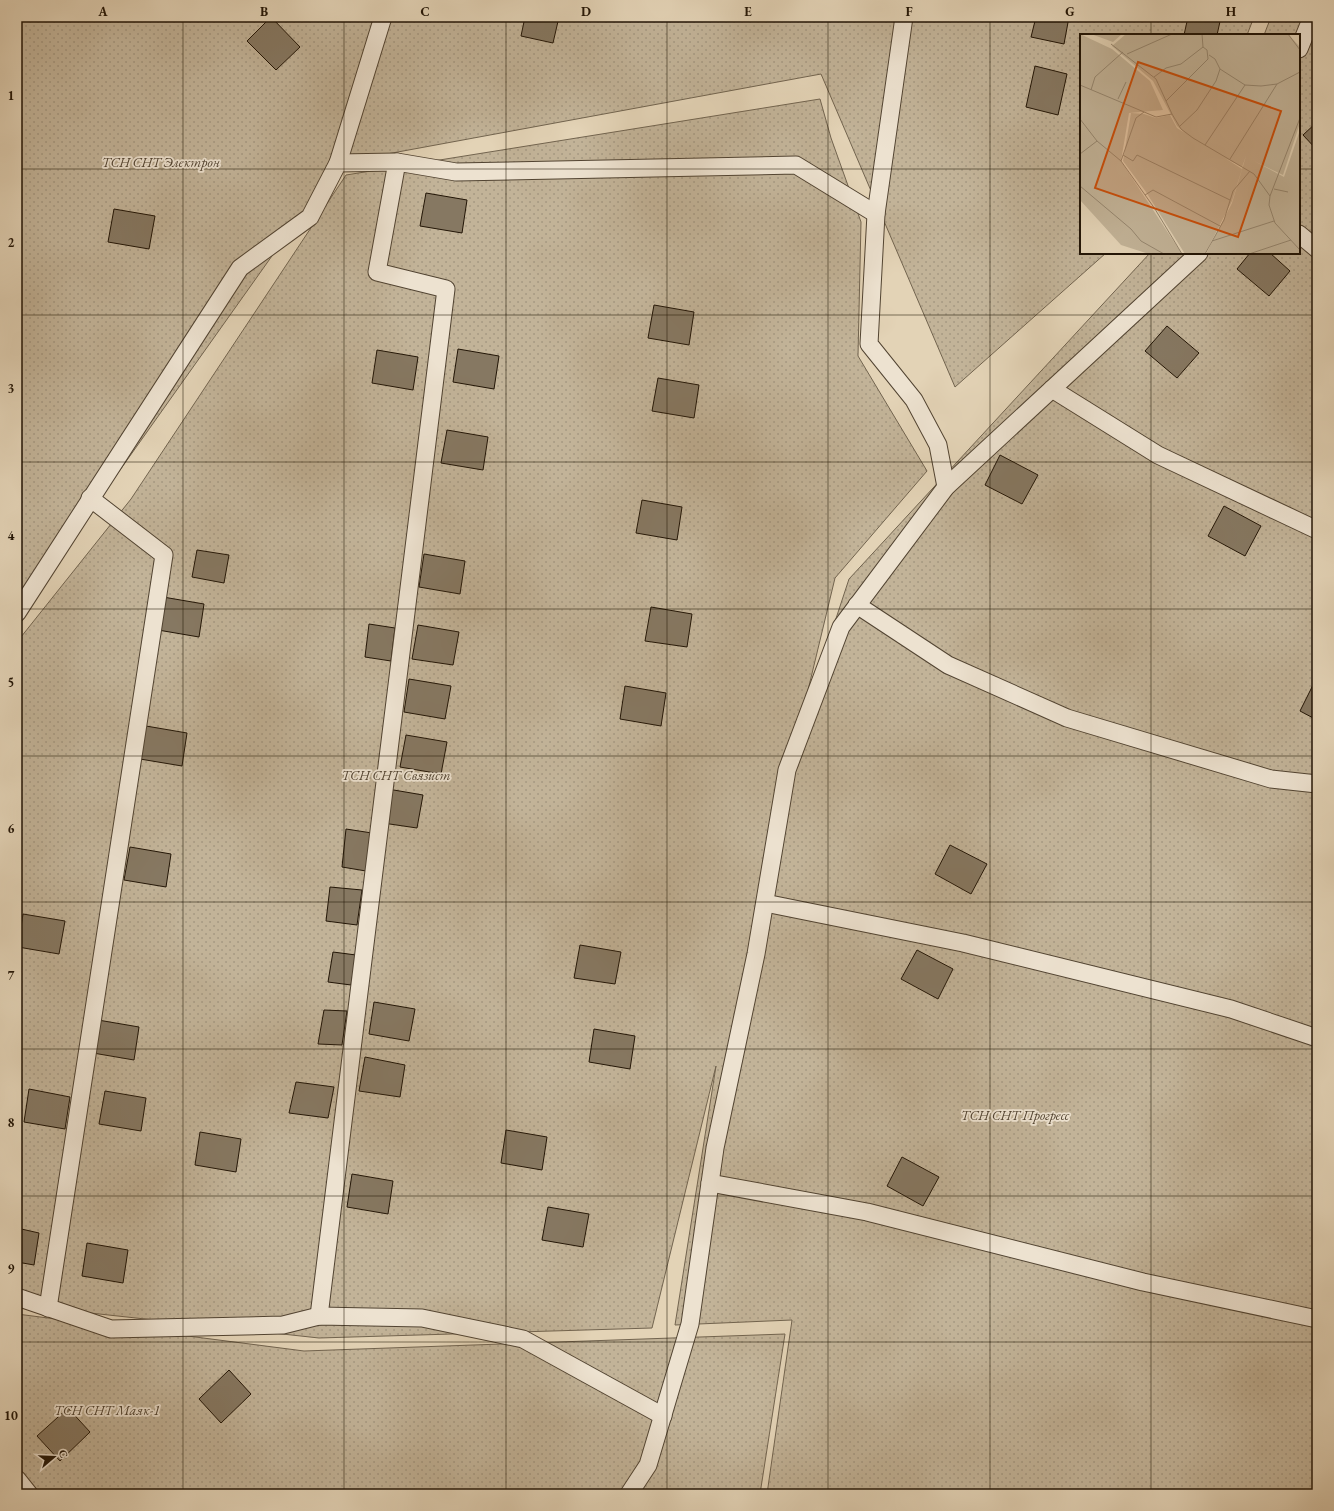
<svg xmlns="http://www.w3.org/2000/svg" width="1334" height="1511" font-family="'EB Garamond',serif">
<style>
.garden{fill:url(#garden-dots);stroke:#72644f}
.building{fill:#867862;stroke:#221506}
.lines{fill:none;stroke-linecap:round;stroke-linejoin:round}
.lane-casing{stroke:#524432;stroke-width:19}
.lane{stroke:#ede2d0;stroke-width:17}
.grid{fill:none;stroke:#221506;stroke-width:1;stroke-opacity:0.55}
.labels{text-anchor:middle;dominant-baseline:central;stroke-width:3.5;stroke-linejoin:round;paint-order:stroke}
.park-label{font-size:14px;font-style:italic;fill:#524432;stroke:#ede2d0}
.inset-road{fill:none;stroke:#968770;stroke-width:1}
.view{fill:#ca4f0b;fill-opacity:0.15;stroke:#ca4f0b;stroke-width:2}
.inset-edge{fill:none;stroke:#221506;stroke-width:2}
.neatline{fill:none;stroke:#221506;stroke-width:1.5}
.grid-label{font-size:13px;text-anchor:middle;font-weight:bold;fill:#221506}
</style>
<defs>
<pattern id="garden-dots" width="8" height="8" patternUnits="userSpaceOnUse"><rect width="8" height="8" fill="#c2b398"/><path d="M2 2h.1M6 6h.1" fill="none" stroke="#a69982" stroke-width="1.8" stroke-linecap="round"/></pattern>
</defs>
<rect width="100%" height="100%" fill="#e3d3b6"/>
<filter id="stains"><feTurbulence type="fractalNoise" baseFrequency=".005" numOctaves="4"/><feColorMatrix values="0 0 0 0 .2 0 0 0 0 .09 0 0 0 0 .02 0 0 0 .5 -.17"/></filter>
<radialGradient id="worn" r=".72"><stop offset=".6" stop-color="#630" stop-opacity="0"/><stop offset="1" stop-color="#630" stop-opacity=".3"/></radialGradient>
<g class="garden">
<path d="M17 17H1254L1247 35H1081V253H1106L955 387 821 74 338 163 17 615Z"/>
<path d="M1271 17H1317V1494H767L792 1320 675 1325 716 1066 652 1328 319 1338 17 1305V642L131 499 346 175 820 99 831 138 861 222 858 356 927 471 835 578 796 740 849 579 1150 253H1299V35H1264Z"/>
<path d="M17 1314 304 1351 785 1334 760 1494H17Z"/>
</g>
<g class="building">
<path d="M17 17H23L25 19 17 27Z"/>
<path d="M271 17 300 47 276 70 247 41Z"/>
<path d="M525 17H559L553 43 521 36Z"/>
<path d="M1036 17H1069L1064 44 1031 37Z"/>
<path d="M1188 17H1221L1217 35H1184Z"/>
<path d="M1035 66 1067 74 1058 115 1026 107Z"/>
<path d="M1317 122V150L1303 135Z"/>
<path d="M426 193 467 200 462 233 420 226Z"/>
<path d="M114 209 155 216 149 249 108 242Z"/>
<path d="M1250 253H1270L1290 271 1269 296 1237 269Z"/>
<path d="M654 305 694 312 689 345 648 338Z"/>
<path d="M1167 326 1199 353 1177 378 1145 351Z"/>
<path d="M458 349 499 356 494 389 453 382Z"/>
<path d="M377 350 418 357 413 390 372 383Z"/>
<path d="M658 378 699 385 694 418 652 411Z"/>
<path d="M447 430 488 437 483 470 441 463Z"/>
<path d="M1000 455 1038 475 1022 504 985 485Z"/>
<path d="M642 500 682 507 677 540 636 533Z"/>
<path d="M1224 506 1261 526 1245 556 1208 536Z"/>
<path d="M197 550 229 555 224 583 192 577Z"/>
<path d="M424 554 465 561 460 594 419 587Z"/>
<path d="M163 597 204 604 199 637 158 630Z"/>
<path d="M651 607 692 614 687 647 645 641Z"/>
<path d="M369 624 395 628 391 661 365 657Z"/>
<path d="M418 625 459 632 453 665 412 659Z"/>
<path d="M409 679 451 686 445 719 404 712Z"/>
<path d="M1315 681 1317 683V720L1300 711Z"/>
<path d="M625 686 666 693 661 726 620 719Z"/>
<path d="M146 726 187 733 182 766 140 759Z"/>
<path d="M406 735 447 742 441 774 400 767Z"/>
<path d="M382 788 423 795 417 828 376 822Z"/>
<path d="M346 829 372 833 366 871 342 867Z"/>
<path d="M950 845 987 864 971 894 935 874Z"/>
<path d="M130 847 171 854 166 887 124 880Z"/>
<path d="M330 887 362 890 357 925 326 921Z"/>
<path d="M23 914 65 921 59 954 18 947Z"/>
<path d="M580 945 621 952 615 984 574 978Z"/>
<path d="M917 950 953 969 938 999 901 979Z"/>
<path d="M333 952 356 955 351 985 328 982Z"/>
<path d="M374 1002 415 1009 409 1041 369 1034Z"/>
<path d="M324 1010 347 1011 342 1045 318 1044Z"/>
<path d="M98 1020 139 1027 134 1060 93 1053Z"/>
<path d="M594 1029 635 1036 630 1069 589 1062Z"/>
<path d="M365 1057 405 1065 400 1097 359 1091Z"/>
<path d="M296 1082 334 1087 328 1118 289 1113Z"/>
<path d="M29 1089 70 1097 65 1129 24 1122Z"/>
<path d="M105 1091 146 1098 141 1131 99 1124Z"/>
<path d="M506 1130 547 1137 542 1170 501 1163Z"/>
<path d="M200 1132 241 1139 236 1172 195 1165Z"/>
<path d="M902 1157 939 1177 923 1206 887 1186Z"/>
<path d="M352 1174 393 1181 388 1214 347 1207Z"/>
<path d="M548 1207 589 1214 583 1247 542 1240Z"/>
<path d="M17 1228 39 1233 34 1265 17 1262Z"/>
<path d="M87 1243 128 1250 123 1283 82 1276Z"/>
<path d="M229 1370 251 1394 221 1423 199 1399Z"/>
<path d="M68 1408 90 1432 60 1461 37 1436Z"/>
</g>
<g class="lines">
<defs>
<g id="lane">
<path d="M904 17 876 214 869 344 914 400 938 445 946 487"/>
<path d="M1299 49 1312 17"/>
<path d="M338 163 383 17"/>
<path d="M1299 234 1317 249"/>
<path d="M1052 389 1158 455 1317 530"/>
<path d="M857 605 948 665 1067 718 1271 779 1317 784"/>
<path d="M17 613 240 268 310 217 338 163 397 162 456 172 796 165 876 214"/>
<path d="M765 903 963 943 1231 1009 1317 1038"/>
<path d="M710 1183 867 1212 1143 1282 1317 1319"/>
<path d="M17 1297 111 1329 283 1325 319 1316 422 1318 523 1339 663 1416"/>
<path d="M48 1308 164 555 90 498"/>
<path d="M319 1316 446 289 377 272 397 162"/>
<path d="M17 1479 29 1494"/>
<path d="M629 1494 648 1465 690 1324 715 1148 756 954 787 770 841 627 946 487 1199 253"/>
</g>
</defs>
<use href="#lane" class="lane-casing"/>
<use href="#lane" class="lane"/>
</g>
<path class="grid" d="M183 17V1494M344 17V1494M506 17V1494M667 17V1494M828 17V1494M990 17V1494M1151 17V35M17 169H1081M1299 169H1317M1151 253V1494M17 315H1317M17 462H1317M17 609H1317M17 756H1317M17 902H1317M17 1049H1317M17 1196H1317M17 1342H1317"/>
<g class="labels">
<g class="park-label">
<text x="161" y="162">ТСН СНТ Электрон</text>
<text x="396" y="775">ТСН СНТ Связист</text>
<text x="1015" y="1115">ТСН СНТ Прогресс</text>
<text x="107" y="1410">ТСН СНТ Маяк-1</text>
</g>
</g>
<g transform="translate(1080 34)">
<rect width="220" height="220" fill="#e3d3b6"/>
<path d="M0 0 32 15 70 47 83 76 49 79 41 127 102 220H69L41 211 0 166ZM11 0H42L33 8ZM46 0H208L220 13V89L203 141 174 127 204 143 220 96V220H126L152 169 166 122 162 133 145 124 162 135 152 167 125 220H105L66 158 43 127 51 79 64 80 76 84 90 81 97 94 105 99 97 92 73 47 32 12Z" fill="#c2b398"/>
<path class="inset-road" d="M122 0 123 13M173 0H186M208 0 220 16M31 10 76 45 92 80 101 95 113 104 174 140 190 162M47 20 92 0M140 35 165 51 181 52 197 50 220 38M74 43 86 34 101 30 123 13 127 16 128 25 86 67M0 51 76 83 92 80M11 56 15 43 43 18M38 65 46 48M64 78 56 84 41 127 75 175 102 220M220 84 190 162 189 171 195 189 220 216M0 85 17 107 41 127M100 92 117 76 136 47 140 35 135 25 129 21M125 111 165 51M0 120 17 107M43 121 53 127 57 121 150 166M150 125 197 50M0 152 51 195 61 207 84 220M194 155 208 158M65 161 73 156 140 192M132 207 194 187M125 220 144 186 153 157 170 137M169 220 211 206"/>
<path class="view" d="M58 28 201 77 158 203 15 154Z"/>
<rect width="220" height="220" class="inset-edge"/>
</g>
<rect width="1334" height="1511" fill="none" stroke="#e3d3b6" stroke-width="44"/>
<g transform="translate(54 1457) rotate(71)" stroke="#ede2d0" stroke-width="3" paint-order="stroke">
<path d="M0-3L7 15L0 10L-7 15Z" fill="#221506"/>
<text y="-6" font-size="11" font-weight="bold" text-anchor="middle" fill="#221506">С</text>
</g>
<rect x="22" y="22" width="1290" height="1467" class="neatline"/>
<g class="grid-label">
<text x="103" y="16">A</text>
<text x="264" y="16">B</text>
<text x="425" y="16">C</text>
<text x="586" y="16">D</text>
<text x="748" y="16">E</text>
<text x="909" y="16">F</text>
<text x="1070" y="16">G</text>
<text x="1231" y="16">H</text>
<text x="11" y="100">1</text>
<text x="11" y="247">2</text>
<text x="11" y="393">3</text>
<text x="11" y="540">4</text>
<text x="11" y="687">5</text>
<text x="11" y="833">6</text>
<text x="11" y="980">7</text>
<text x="11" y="1127">8</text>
<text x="11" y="1273">9</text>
<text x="11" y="1420">10</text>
</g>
<rect width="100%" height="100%" filter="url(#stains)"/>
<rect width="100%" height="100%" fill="url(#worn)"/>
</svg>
